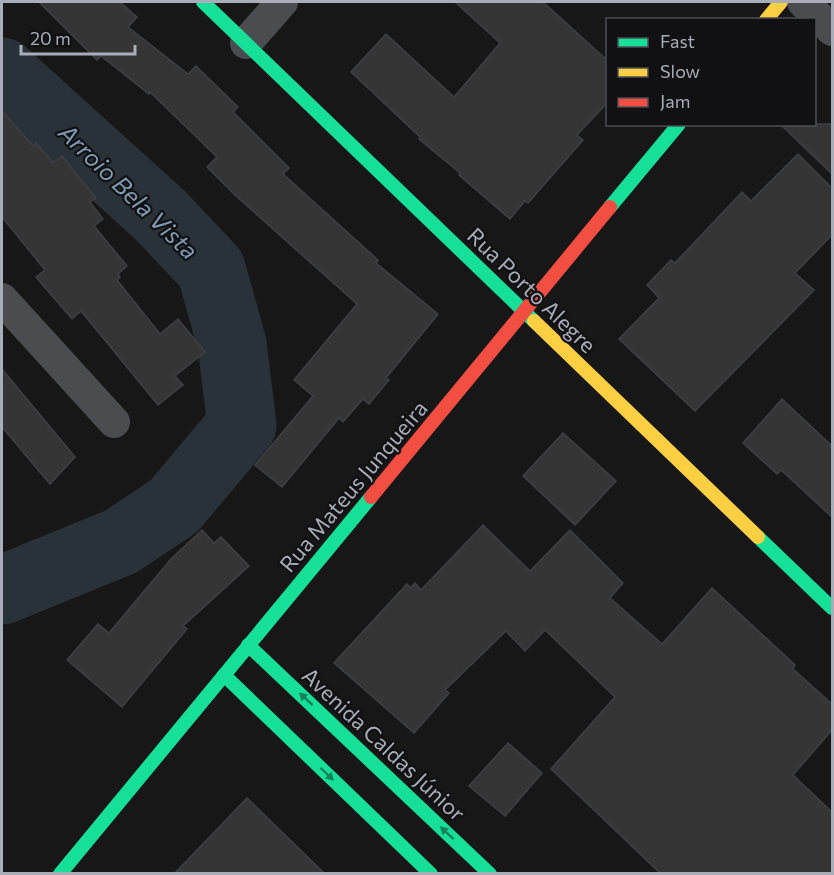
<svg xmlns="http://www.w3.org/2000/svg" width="834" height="875" font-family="Commissioner,sans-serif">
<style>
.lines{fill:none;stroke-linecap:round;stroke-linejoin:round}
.river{stroke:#2a3239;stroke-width:69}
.building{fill:#353536;stroke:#3f4043;stroke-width:1.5}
.street{stroke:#4b4c50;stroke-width:32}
.fast{stroke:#16e098;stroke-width:14}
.slow{stroke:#ffcf43;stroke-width:14}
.jam{stroke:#f24e42;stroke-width:14}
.oneway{fill:#14835c}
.labels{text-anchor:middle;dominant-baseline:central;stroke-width:4.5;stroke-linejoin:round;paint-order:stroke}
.street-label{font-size:22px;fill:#a8adb8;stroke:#111113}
.water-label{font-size:24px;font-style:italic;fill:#7f9bb3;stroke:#111113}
</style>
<rect width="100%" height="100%" fill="#171717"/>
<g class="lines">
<path class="river" d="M2 72 160 215 211 269 232 344 242 425 174 506 120 542 2 590"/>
</g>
<g class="building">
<path d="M39 2H120L137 17 128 27 188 74 196 66 238 107 233 112 289 168 283 174 378 260 376 263 438 314 386 378 389 380 369 404 363 399 343 422 339 418 282 487 255 465 313 396 294 380 357 304 236 196 207 167 217 157 150 92 149 94 101 56 97 60Z"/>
<path d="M455 2H543L608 61V102L577 135 583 140 528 203 525 201 510 219 459 175 460 173 419 139 420 137 351 72 386 34 454 97 500 43Z"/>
<path d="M2 111 33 146 36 143 53 163 62 156 96 198 90 202 103 219 94 226 127 266 118 274 120 277 117 280 160 334 178 319 205 352 175 376 183 385 158 405 81 311 72 319 36 277 45 270 2 217Z"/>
<path d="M780 124H832V174Z"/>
<path d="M798 154 832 188V235L795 273 814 290 695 411 619 339 659 298 647 285 671 260 675 263 742 192 751 201Z"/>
<path d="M2 369 75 457 50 484 2 427Z"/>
<path d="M782 399 832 446V517L781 470 777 474 743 443Z"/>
<path d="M563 433 616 481 575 525 523 476Z"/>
<path d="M483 525 530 571 570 530 623 583 610 598 662 644 712 588 795 665 793 669 832 704V730L793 775 832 812V873H660L551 769 615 697 545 630 525 651 506 631 445 690 449 693 414 733 334 663 407 584 410 588 415 583 421 590Z"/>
<path d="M202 530 214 543 221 537 249 566 183 626 187 629 122 707 67 660 98 624 109 633 171 559Z"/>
<path d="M508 743 542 773 505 816 469 786Z"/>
<path d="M247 798 324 873H175Z"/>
</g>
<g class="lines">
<g class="street">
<path d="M803 2 832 30"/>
<path d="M246 43 282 2"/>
<path d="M2 299 114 422"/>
</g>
<g class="fast">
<path d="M203 2 534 321"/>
<path d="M610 207 679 124"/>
<path d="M758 537 832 608"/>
<path d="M248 645 490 874"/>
<path d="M224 675 431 874"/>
<path d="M60 874 371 497"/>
</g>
<g class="slow">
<path d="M766 20 781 2"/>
<path d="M534 321 758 537"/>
</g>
<path class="jam" d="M371 497 610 207"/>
</g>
<defs><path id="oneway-solid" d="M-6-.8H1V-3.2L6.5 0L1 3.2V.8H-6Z" transform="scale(1.5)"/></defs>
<g class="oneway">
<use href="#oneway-solid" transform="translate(306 699) rotate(-137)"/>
<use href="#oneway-solid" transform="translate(327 774) rotate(44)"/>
<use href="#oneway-solid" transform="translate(447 833) rotate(-137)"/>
</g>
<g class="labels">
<g class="street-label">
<text transform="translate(532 290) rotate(44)">Rua Porto Alegre</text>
<text transform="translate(353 486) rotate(-50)">Rua Mateus Junqueira</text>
<text transform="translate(384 744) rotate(43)">Avenida Caldas Júnior</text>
</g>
<g class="water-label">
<text transform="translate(129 191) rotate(44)">Arroio Bela Vista</text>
</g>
</g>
<rect width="834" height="875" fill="none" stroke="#a8adb8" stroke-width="6"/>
<rect x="606" y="18" width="210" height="108" fill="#111113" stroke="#4d4f55" stroke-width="1.5"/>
<rect x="618" y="38" width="30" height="9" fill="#16e098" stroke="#4d4f55" stroke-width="1.5"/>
<text x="660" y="48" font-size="18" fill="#a8adb8">Fast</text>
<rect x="618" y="68" width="30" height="9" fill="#ffcf43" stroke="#4d4f55" stroke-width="1.5"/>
<text x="660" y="78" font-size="18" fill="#a8adb8">Slow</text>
<rect x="618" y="98" width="30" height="9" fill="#f24e42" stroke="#4d4f55" stroke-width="1.5"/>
<text x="660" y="108" font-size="18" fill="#a8adb8">Jam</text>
<path d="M21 45v9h114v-9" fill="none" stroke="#a8adb8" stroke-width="3"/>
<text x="30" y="45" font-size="18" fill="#a8adb8" stroke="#111113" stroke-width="4.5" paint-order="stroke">20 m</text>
</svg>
